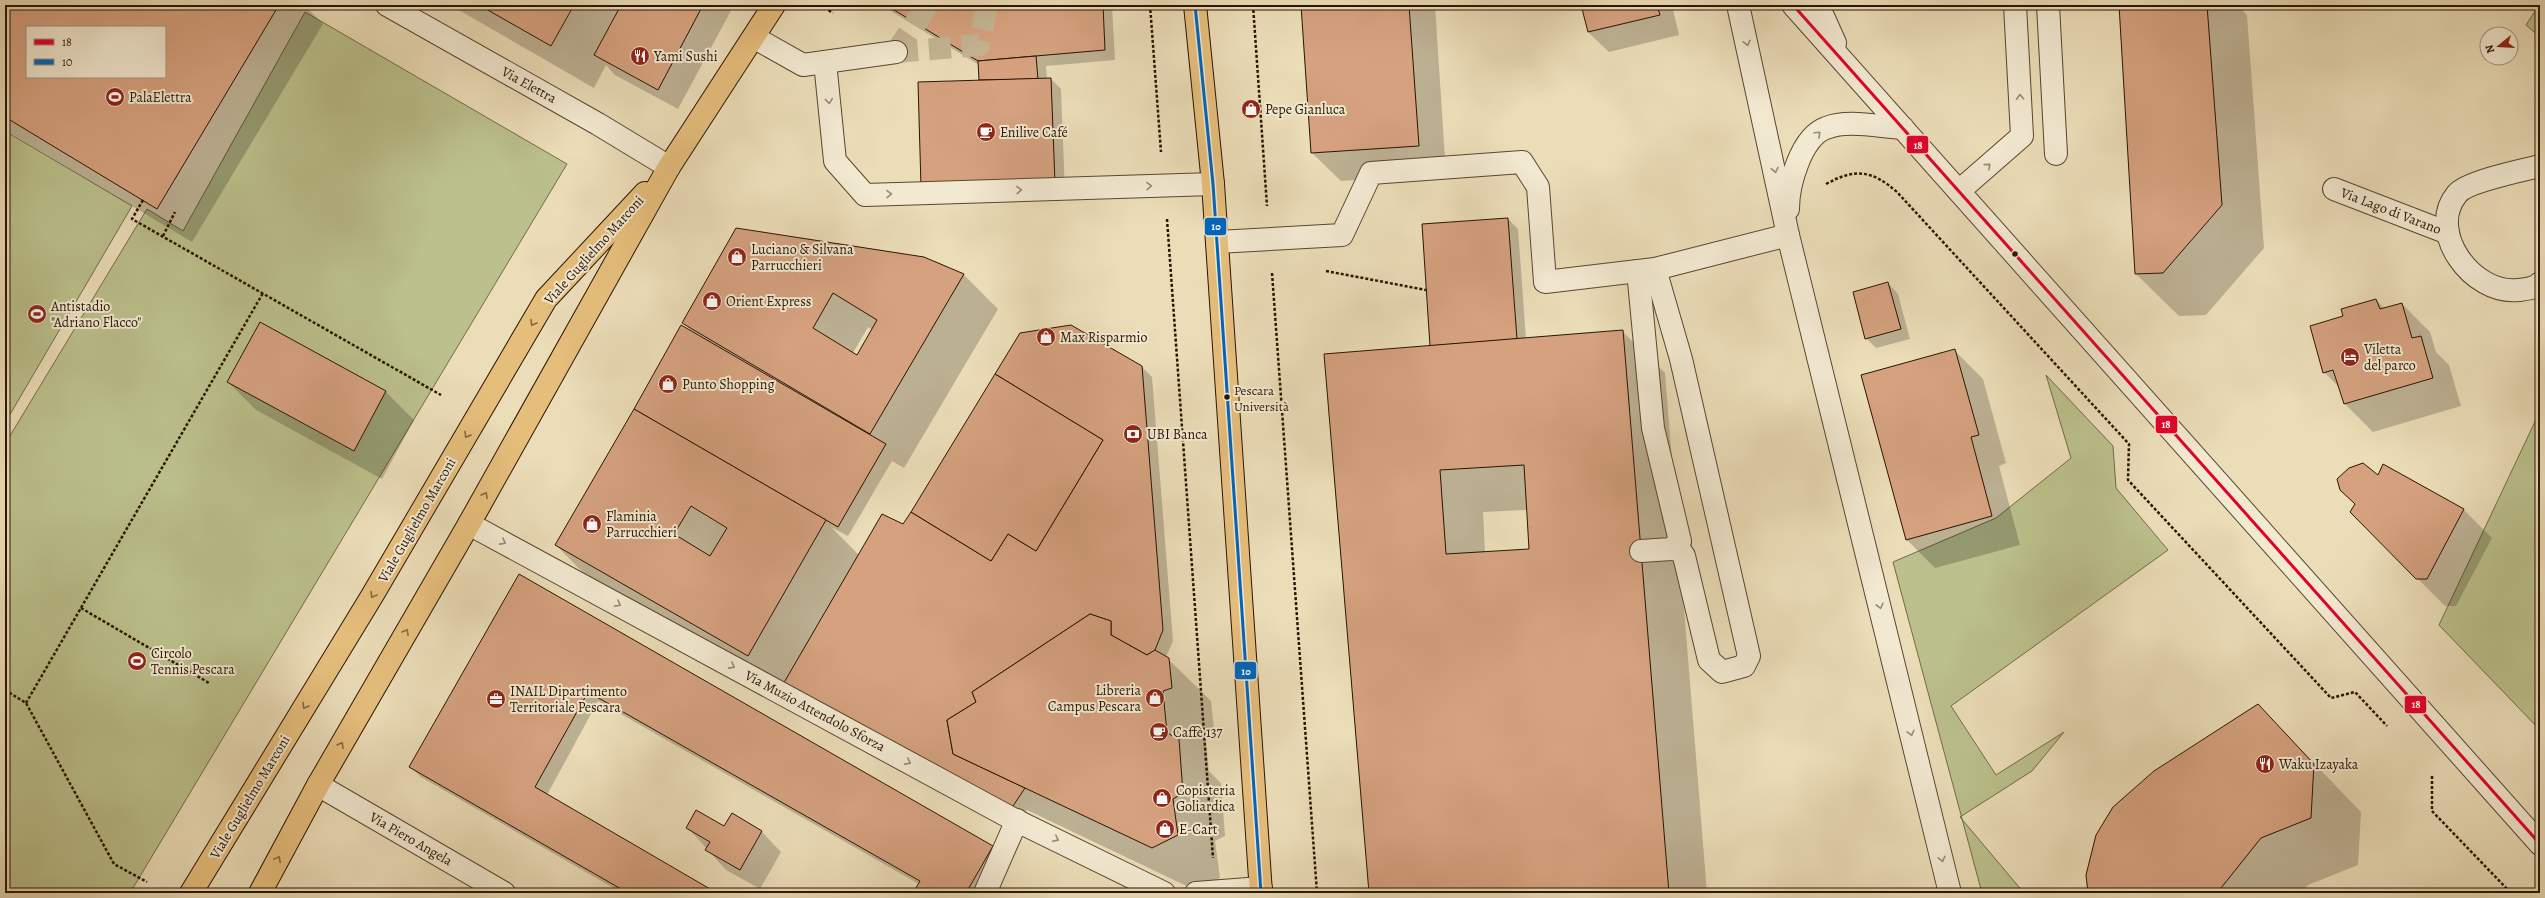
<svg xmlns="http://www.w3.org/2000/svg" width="2545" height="898" font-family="Alegreya,serif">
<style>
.green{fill:#bbc08c;stroke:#726a46}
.shadow{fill:#0003;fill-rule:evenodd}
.building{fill:#d5a17f;stroke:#2a1400;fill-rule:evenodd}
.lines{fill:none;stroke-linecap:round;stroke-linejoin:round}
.minor-tunnel{stroke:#c4b593;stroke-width:22;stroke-dasharray:22 11;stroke-linecap:butt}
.minor-casing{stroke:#5a462e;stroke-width:24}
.major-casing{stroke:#2a1400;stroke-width:24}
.path{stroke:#2a1400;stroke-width:2.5;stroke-dasharray:3 2;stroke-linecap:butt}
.minor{stroke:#f2e9d1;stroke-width:22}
.major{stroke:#e6be7c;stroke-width:22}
.bus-1-casing{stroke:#f2e9d1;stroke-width:6}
.bus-2-casing{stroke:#f2e9d1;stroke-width:6}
.bus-1{stroke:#e4002b;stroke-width:3}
.bus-2{stroke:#0065bd;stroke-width:3}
.oneway{stroke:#988973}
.oneway2{stroke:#88693e}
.bus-dot{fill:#2a1400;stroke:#f2e9d1;stroke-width:1.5}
.labels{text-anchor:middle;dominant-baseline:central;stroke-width:4;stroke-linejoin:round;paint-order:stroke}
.bus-label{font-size:13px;fill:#2a1400;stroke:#f2e9d1;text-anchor:start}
.poi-label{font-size:14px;fill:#2a1400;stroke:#f2e9d1;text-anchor:start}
.street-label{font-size:14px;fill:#2a1400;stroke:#f2e9d1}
.line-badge{stroke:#f2e9d1;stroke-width:1.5}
.badge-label{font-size:11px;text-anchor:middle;font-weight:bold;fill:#fff}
</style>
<rect width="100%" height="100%" fill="#ebddb8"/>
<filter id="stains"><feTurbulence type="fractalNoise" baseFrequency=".005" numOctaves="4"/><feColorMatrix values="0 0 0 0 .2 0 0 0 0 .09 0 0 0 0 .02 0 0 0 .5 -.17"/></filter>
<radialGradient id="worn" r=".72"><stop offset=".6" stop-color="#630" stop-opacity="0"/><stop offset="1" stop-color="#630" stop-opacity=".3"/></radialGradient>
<g class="green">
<path d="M2537 8 2540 9V37L2526 25Z"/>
<path d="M305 12 567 164 130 893H5V444L147 209 183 231Z"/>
<path d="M5 131 132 206 5 423Z"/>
<path d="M2046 375 2113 446 2116 488 2168 550 1951 706 1996 775 2064 732 2032 771 1960 817 2024 893H1982L1893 562 1996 518 2071 458Z"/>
<path d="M2540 411V730L2439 625Z"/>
</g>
<g class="shadow">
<path d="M5 5H304L323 24 192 242 5 130ZM27 27H165V77H27Z"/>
<path d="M450 5H734L678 109 615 75 606 65 594 88Z"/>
<path d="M881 5H1112L1115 60 1046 66 1047 79H1051L1061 89 1065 193 980 81 979 65Z"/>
<path d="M1302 5H1435L1446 174 1341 181 1312 153Z"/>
<path d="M1582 5H1672L1679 35 1609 52 1588 32Z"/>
<path d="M2120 5H2237L2247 15 2264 248 2206 315 2179 316 2136 274Z"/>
<path d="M1508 219 1518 229 1526 339 1622 331 1665 373 1707 893H1369L1326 355 1431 346ZM1528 510 1530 550 1485 552 1483 512Z"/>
<path d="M737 229 963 274 998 309 904 468 892 461 848 536 831 527 859 555 1141 366 1152 377 1173 641 1166 657 1211 701 1214 730 1205 733 1209 771 1221 783 1225 836 1215 841 1220 878 1195 890 1027 810 1022 819 598 588 556 545 693 332 683 323ZM868 327 873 330 857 356 853 353Z"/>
<path d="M1888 283 1898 294 1910 339 1876 348 1866 338Z"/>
<path d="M2376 300 2385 309 2402 304 2430 332 2436 352 2449 365 2461 406 2373 432 2345 404 2340 388 2324 372 2345 317Z"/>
<path d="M260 323 386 392 414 420 382 479 256 410 228 382Z"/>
<path d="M1955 351 1983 379 2006 463 1999 466 2020 545 1935 568 1907 540Z"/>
<path d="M2379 476 2463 509 2492 538 2456 606H2445L2351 512 2356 505 2341 490Z"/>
<path d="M519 575 992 847 1002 857 982 893H914L919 884 598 701 547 795 715 893H622L421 777 410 767Z"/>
<path d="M2258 705 2361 812 2358 865 2308 885 2302 893H2089Z"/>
<path d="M724 827 761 831 781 852 760 889 726 870 688 828Z"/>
</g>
<g class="building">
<path d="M5 5H279L157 209 5 117ZM27 27H165V77H27Z"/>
<path d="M479 5H574L551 46Z"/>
<path d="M621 5H703L658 90 594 55Z"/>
<path d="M886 5H1103L1105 50 978 61Z"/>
<path d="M1301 5H1409L1419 146 1311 153Z"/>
<path d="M1581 5H1657L1660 15 1588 32Z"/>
<path d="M2119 5H2207L2222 205 2163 273 2135 274Z"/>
<path d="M1036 56 1038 79 979 80 978 61Z"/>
<path d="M1051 78 1055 183 921 187 918 82Z"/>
<path d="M1508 218 1517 339 1430 346 1422 224Z"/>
<path d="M736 228 924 257 964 274 870 434 682 323ZM833 293 877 320 857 355 813 328Z"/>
<path d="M1888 282 1901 329 1865 339 1853 292Z"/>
<path d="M2376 299 2380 309 2402 303 2412 338 2421 336 2433 378 2344 404 2333 370 2323 373 2310 326 2343 316 2341 309Z"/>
<path d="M260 322 386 391 354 451 227 382Z"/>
<path d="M681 325 886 444 838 527 634 409Z"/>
<path d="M1071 325 1142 366 1163 630 1155 650 1147 655 1111 635V621L1090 614 972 692 976 702 947 720 953 754 1025 788 1011 809 782 686 882 514 903 524 911 512 991 561 1008 534 1036 551 1103 440 995 374 1020 333Z"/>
<path d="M1623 330 1669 893H1369L1324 354ZM1524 465 1529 549 1446 554 1440 470Z"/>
<path d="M1955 349 1979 435 1971 437 1992 516 1906 540 1861 375Z"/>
<path d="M995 374 1103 440 1036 551 1008 534 991 561 911 512Z"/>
<path d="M634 409 826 520 748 656 555 545ZM691 506 727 528 710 556 674 534Z"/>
<path d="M2363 463 2378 475 2383 464 2464 509 2427 579H2416L2350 512 2355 504 2340 490 2337 479 2349 468Z"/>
<path d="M519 574 993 846 966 893H913L920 881 588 692 535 787 717 893H628L409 767Z"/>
<path d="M1090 614 1111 621V635L1147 655 1155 650 1169 658 1172 688 1163 691 1167 733 1179 739 1183 793 1173 799 1178 835 1152 848 953 754 947 720 976 702 972 692Z"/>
<path d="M2258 704 2314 764 2311 818 2261 838 2217 893H2088L2086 875 2096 835 2113 807 2154 771Z"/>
<path d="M696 810 724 826 732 813 762 831 740 870 705 850 710 842 686 828Z"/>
</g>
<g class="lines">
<g class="minor-tunnel">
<path d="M896 52 979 45 987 5"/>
<path d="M896 52 928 5"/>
</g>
<defs>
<g id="minor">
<path d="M387 5 598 124 669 167"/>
<path d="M1738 5 1788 235 1950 893"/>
<path d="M1793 5 2540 844"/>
<path d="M1818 5 1835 43"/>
<path d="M2048 5 2056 154"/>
<path d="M755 38 803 65 896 52"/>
<path d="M825 62 835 161 865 195 1213 184"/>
<path d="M2540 166C2523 170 2466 182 2457 194 2426 231 2472 295 2518 290 2527 289 2533 289 2540 283"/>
<path d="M2334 189 2448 233"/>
<path d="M1959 191 2022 136 2015 5"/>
<path d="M1788 209C1788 185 1801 137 1826 128 1848 119 1880 127 1903 128"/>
<path d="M1217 242 1342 235 1371 173 1522 162 1538 187 1545 282 1655 269 1788 235"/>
<path d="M1655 269 1681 359 1749 656 1744 666 1722 672 1709 660 1684 556 1680 550 1671 549"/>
<path d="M1638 271 1653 428 1680 541 1671 549 1641 551"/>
<path d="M469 524 1011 818 1164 893"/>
<path d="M318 785 504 893"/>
<path d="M985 893 1017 820"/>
<path d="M1196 893 1261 888"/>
</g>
<g id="major">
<path d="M1195 5 1213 184 1261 893"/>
<path d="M191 893 372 596 546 299 645 193"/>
<path d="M260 893 318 785 469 524 669 167 774 5"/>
</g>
</defs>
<use href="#minor" class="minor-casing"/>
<use href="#major" class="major-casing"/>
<g class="path">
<path d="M820 5 833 13"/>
<path d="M1150 5 1161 152"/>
<path d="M1253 5 1267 206"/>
<path d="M1826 184C1855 168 1872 170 1897 192L2129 444 2128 480 2331 698 2355 692 2387 726"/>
<path d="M143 200 132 219 441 395"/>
<path d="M1167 219 1213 858"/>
<path d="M163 236 175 212"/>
<path d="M1326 271 1426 290"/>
<path d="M1272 273 1317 893"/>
<path d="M81 608 209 683"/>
<path d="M5 690 26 703 114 864 147 882"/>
<path d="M26 703 263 293"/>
<path d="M2432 776V811L2511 893"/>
</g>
<use href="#minor" class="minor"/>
<use href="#major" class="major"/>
<defs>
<path id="bus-1" d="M1793 5 2540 844"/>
<path id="bus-2" d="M1195 5 1213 184 1261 893"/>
</defs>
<use href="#bus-1" class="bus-1-casing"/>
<use href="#bus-2" class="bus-2-casing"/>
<use href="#bus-1" class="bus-1"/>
<use href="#bus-2" class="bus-2"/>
</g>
<defs><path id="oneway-chevron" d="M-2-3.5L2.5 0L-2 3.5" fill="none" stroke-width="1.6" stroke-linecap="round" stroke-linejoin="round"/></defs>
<g class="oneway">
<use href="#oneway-chevron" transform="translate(1747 43) rotate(77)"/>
<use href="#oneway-chevron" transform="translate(2020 97) rotate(-93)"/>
<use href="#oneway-chevron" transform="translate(829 101) rotate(84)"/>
<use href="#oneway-chevron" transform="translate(1818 134) rotate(-43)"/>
<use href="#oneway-chevron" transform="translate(1988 166) rotate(-41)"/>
<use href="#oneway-chevron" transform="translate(1775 170) rotate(79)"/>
<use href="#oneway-chevron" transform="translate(1149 186) rotate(-2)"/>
<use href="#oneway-chevron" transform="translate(1019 190) rotate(-2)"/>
<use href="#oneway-chevron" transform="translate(889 194) rotate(-2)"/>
<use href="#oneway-chevron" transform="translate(503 542) rotate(28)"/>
<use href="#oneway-chevron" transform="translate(618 604) rotate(28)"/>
<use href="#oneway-chevron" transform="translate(1880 606) rotate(76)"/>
<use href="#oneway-chevron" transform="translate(732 666) rotate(28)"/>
<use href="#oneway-chevron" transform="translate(1911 733) rotate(76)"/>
<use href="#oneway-chevron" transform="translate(908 762) rotate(28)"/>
<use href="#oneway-chevron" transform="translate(1056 839) rotate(27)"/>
<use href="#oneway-chevron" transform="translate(1942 859) rotate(76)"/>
</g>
<g class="oneway2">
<use href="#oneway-chevron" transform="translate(533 323) rotate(120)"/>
<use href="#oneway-chevron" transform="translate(467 435) rotate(120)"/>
<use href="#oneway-chevron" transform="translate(485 495) rotate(-61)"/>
<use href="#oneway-chevron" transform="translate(373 595) rotate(121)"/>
<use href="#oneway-chevron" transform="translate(406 632) rotate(-60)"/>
<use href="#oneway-chevron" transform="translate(305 706) rotate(121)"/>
<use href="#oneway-chevron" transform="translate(341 745) rotate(-60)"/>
<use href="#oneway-chevron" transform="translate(278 859) rotate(-62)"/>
</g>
<defs>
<symbol id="restaurant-disc" viewBox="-11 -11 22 22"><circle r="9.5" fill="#8f2418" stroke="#f2e9d1"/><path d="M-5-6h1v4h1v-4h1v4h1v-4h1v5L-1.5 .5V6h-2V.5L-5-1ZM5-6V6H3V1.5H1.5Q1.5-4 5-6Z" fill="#fff"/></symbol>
<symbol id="stadium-disc" viewBox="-11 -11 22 22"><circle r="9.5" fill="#8f2418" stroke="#f2e9d1"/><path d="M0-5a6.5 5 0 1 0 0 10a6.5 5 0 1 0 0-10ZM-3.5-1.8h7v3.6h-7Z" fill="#fff"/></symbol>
<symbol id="shop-disc" viewBox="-11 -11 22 22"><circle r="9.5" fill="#8f2418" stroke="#f2e9d1"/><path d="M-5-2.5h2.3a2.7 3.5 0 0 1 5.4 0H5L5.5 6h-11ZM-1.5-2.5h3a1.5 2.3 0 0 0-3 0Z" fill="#fff"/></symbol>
<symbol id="cafe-disc" viewBox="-11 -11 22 22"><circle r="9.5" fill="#8f2418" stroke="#f2e9d1"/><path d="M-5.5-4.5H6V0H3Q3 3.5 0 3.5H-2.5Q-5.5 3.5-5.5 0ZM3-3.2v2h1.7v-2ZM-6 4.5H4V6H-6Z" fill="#fff"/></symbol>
<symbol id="hotel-disc" viewBox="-11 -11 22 22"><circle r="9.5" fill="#8f2418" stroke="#f2e9d1"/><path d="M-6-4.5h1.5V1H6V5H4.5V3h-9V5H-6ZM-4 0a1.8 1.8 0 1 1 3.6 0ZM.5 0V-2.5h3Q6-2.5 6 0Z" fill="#fff"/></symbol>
<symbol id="bank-disc" viewBox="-11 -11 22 22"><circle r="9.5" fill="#8f2418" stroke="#f2e9d1"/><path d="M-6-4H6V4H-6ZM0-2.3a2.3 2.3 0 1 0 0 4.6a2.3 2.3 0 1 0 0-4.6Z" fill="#fff"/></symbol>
<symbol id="office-disc" viewBox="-11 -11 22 22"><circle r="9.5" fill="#8f2418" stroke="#f2e9d1"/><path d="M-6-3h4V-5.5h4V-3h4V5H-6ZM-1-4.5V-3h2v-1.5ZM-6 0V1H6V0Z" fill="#fff"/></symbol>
</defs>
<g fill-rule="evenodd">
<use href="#restaurant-disc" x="629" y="45" width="22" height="22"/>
<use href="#stadium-disc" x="104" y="86" width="22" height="22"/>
<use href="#shop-disc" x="1240" y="98" width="22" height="22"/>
<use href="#cafe-disc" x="975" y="121" width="22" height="22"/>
<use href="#shop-disc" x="726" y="246" width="22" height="22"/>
<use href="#shop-disc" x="701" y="290" width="22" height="22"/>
<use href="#stadium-disc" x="26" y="303" width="22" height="22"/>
<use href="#shop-disc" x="1035" y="326" width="22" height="22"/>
<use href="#hotel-disc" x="2339" y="346" width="22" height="22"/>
<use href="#shop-disc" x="657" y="373" width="22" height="22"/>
<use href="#bank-disc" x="1122" y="423" width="22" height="22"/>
<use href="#shop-disc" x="581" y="513" width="22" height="22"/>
<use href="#stadium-disc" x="126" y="650" width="22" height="22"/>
<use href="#shop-disc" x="1144" y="687" width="22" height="22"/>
<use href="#office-disc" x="485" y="688" width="22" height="22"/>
<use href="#cafe-disc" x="1148" y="721" width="22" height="22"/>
<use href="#restaurant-disc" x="2254" y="753" width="22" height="22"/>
<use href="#shop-disc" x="1151" y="787" width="22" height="22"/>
<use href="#shop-disc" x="1154" y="818" width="22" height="22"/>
</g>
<g class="bus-dot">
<circle cx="2015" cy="254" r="3.5"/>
<circle cx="1227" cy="397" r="3.5"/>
</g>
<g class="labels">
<g class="bus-label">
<text x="1234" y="390">Pescara<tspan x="1234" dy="16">Università</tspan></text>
</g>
<g class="poi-label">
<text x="654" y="56">Yami Sushi</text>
<text x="129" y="97">PalaElettra</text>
<text x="1265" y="109">Pepe Gianluca</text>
<text x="1000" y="132">Enilive Café</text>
<text x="751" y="249">Luciano &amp; Silvana<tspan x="751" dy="16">Parrucchieri</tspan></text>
<text x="726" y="301">Orient Express</text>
<text x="51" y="306">Antistadio<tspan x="51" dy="16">"Adriano Flacco"</tspan></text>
<text x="1060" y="337">Max Risparmio</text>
<text x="2364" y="349">Viletta<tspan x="2364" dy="16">del parco</tspan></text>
<text x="682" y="384">Punto Shopping</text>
<text x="1147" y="434">UBI Banca</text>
<text x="606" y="516">Flaminia<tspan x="606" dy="16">Parrucchieri</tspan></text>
<text x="151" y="653">Circolo<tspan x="151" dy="16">Tennis Pescara</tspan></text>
<text x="1141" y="690" text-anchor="end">Libreria<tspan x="1141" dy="16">Campus Pescara</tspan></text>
<text x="510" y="691">INAIL Dipartimento<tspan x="510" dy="16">Territoriale Pescara</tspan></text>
<text x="1173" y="732">Caffè 137</text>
<text x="2279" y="764">Waku Izayaka</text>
<text x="1176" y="790">Copisteria<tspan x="1176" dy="16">Goliardica</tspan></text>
<text x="1179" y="829">E-Cart</text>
</g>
<g class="street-label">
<text transform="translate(529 85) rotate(29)">Via Elettra</text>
<text transform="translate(2391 211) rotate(21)">Via Lago di Varano</text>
<text transform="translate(594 250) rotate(-48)">Viale Guglielmo Marconi</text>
<text transform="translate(417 520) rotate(-60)">Viale Guglielmo Marconi</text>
<text transform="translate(815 711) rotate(28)">Via Muzio Attendolo Sforza</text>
<text transform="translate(250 797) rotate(-59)">Viale Guglielmo Marconi</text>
<text transform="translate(411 839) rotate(30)">Via Piero Angela</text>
</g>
</g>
<g class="line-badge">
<rect x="1906" y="135" width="23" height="19" rx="4" fill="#e4002b"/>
<rect x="1204" y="217" width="23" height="19" rx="4" fill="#0065bd"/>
<rect x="2155" y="415" width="23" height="19" rx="4" fill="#e4002b"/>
<rect x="1234" y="661" width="23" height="19" rx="4" fill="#0065bd"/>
<rect x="2404" y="695" width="23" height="19" rx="4" fill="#e4002b"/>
</g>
<g class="badge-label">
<text x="1918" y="149">18</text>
<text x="1216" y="230">10</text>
<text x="2166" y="428">18</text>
<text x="1246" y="675">10</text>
<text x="2416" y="708">18</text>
</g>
<rect width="2545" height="898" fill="none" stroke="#ebddb8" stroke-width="20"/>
<rect x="6" y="6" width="2533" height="886" fill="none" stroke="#2a1400" stroke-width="2"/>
<rect x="10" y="10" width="2525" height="878" fill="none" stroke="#2a1400"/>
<rect x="26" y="26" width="140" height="52" fill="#f2e9d1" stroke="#a2947d"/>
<rect x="34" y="39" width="20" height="6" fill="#e4002b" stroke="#a2947d"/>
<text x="62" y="46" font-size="12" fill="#2a1400">18</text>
<rect x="34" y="59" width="20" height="6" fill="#0065bd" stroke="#a2947d"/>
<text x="62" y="66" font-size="12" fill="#2a1400">10</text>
<g transform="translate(2499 46) rotate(252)"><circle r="19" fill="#f2e9d1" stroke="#a2947d"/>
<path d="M0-3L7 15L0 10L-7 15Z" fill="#8f2418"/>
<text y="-6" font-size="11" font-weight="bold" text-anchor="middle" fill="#2a1400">N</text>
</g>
<rect width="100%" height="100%" filter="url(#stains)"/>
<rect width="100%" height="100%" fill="url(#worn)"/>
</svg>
